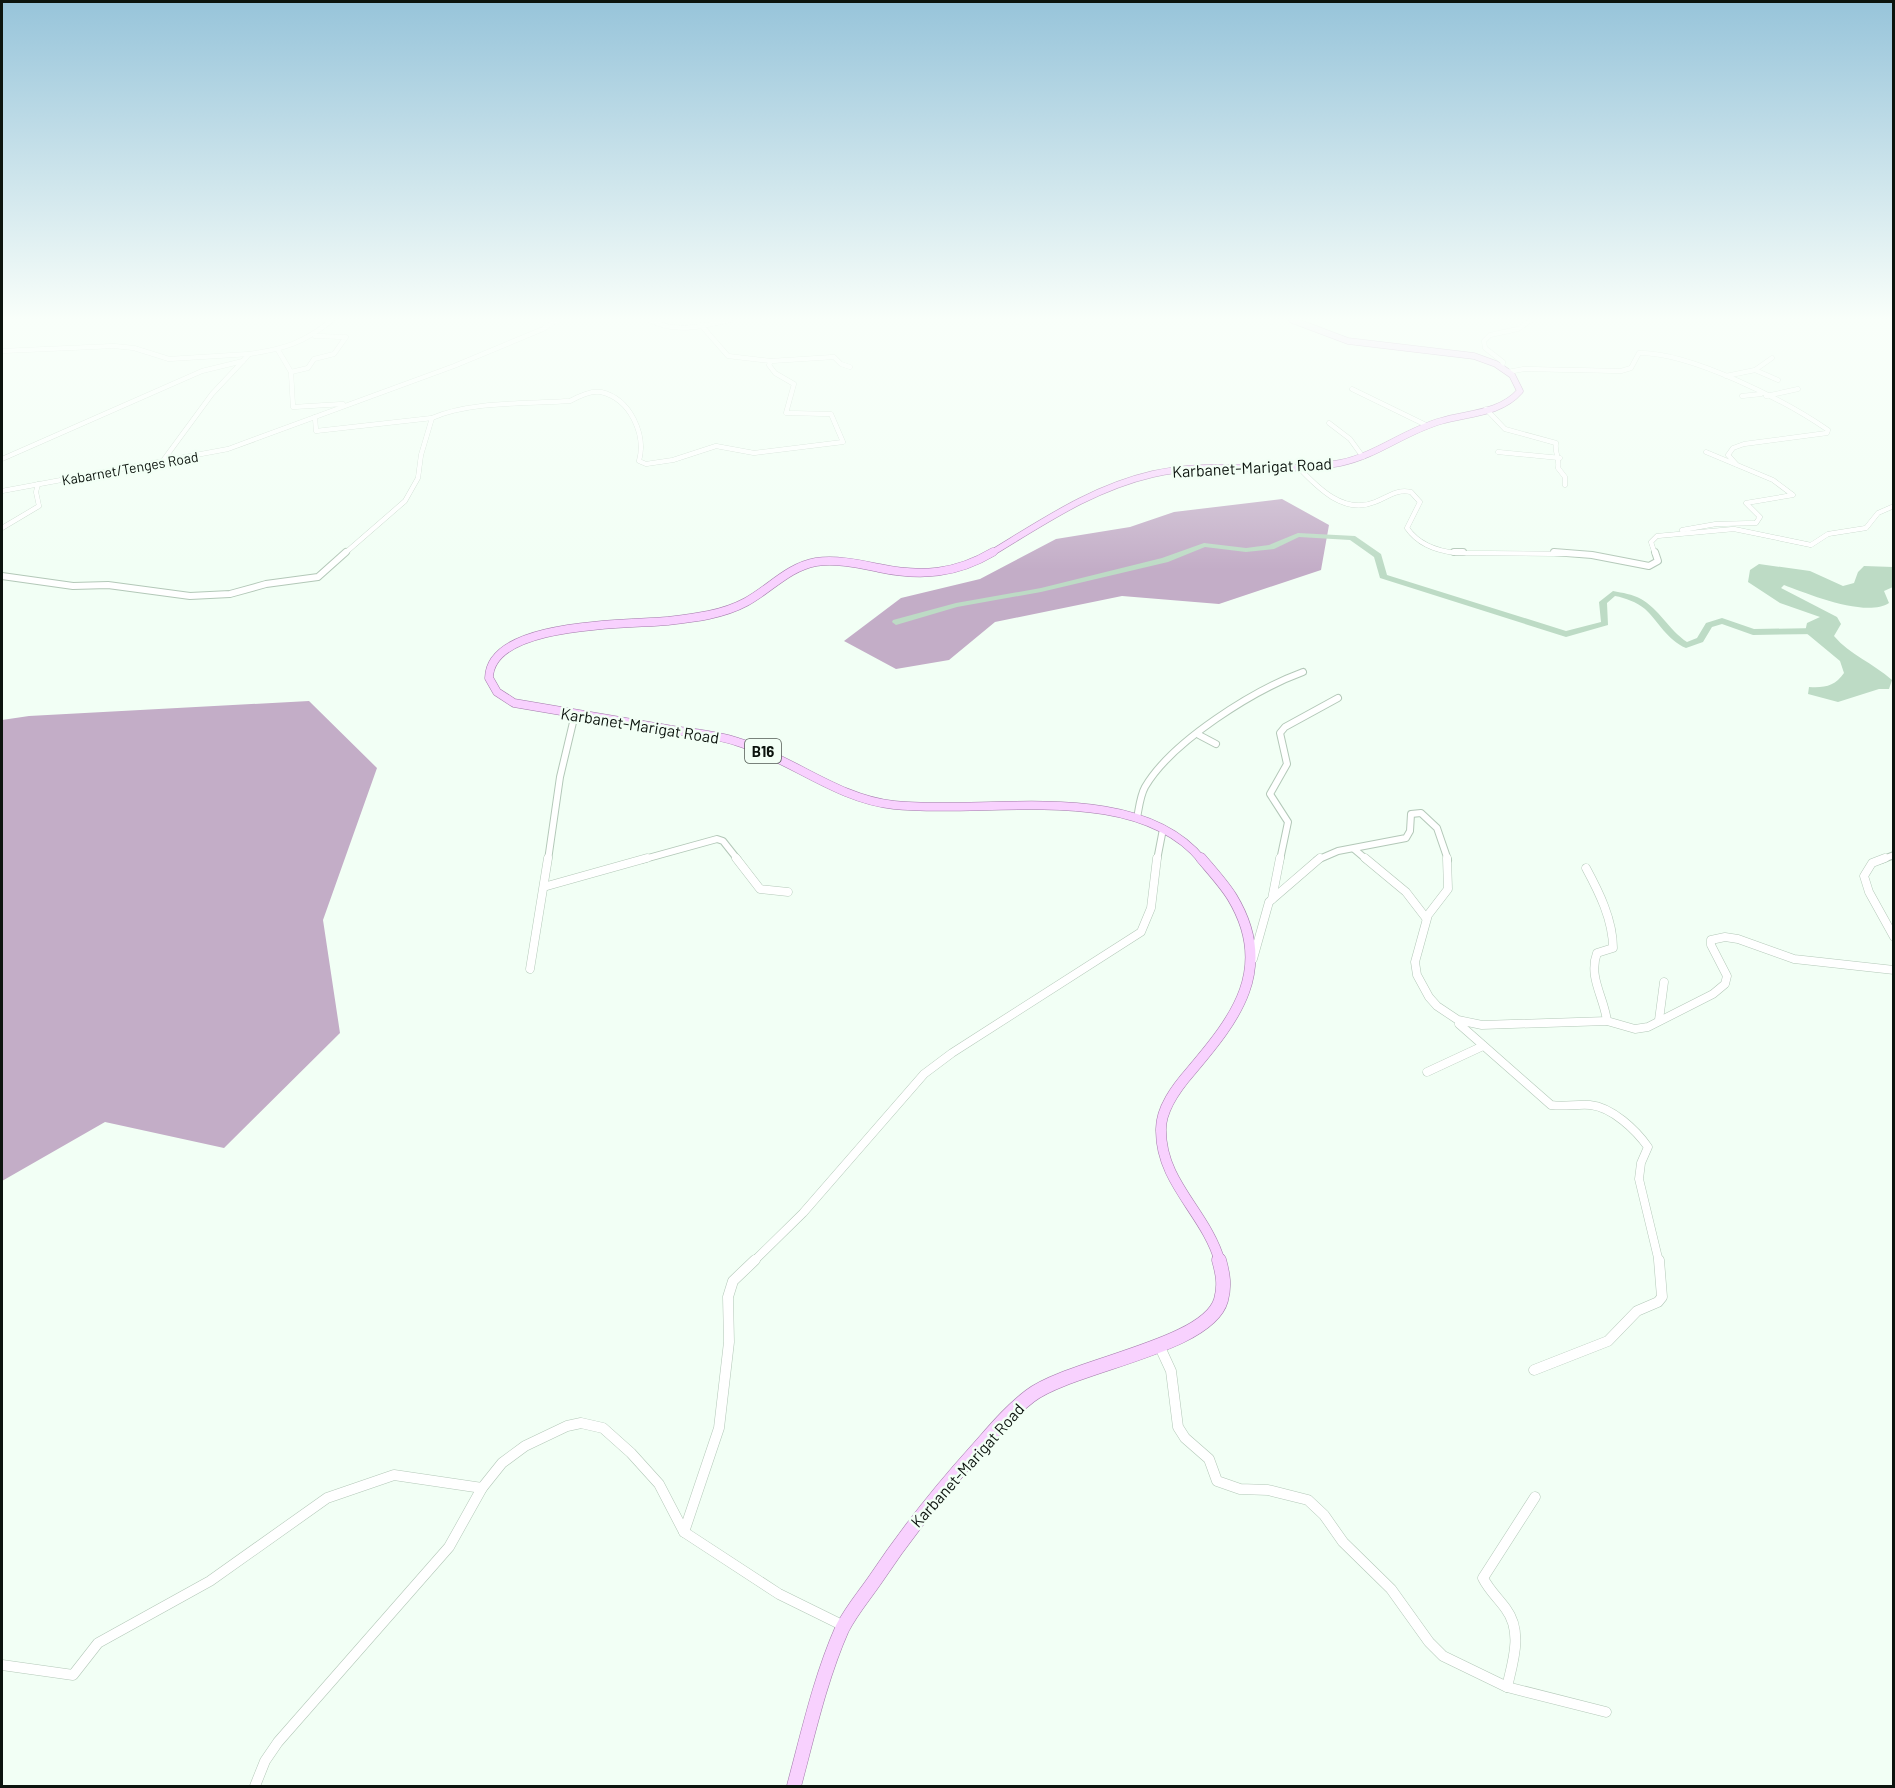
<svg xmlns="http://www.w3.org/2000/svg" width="1895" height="1788" font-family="Barlow,sans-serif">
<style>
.forest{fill:#c3adc7}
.water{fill:#bddbc5}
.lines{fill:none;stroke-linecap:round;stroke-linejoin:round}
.river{fill:#bddbc5;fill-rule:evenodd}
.minor-far3-casing{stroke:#b3c8b8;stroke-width:5}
.minor-far2-casing{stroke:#b3c8b8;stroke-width:8}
.minor-far1-casing{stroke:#b3c8b8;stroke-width:9}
.minor-casing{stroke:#b3c8b8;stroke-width:11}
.major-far3-casing{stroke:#a27baa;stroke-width:7}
.major-far2-casing{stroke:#a27baa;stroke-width:9}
.major-far1-casing{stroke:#a27baa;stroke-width:11}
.major-casing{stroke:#a27baa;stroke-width:15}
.minor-far3{stroke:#fff;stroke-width:4.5}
.minor-far2{stroke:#fff;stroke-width:6}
.minor-far1{stroke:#fff;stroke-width:8}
.minor{stroke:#fff;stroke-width:10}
.major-far3{stroke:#f8d1fe;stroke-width:6}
.major-far2{stroke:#f8d1fe;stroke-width:8}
.major-far1{stroke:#f8d1fe;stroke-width:10}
.major{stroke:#f8d1fe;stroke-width:14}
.labels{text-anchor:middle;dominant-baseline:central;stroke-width:5;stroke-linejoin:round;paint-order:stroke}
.far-street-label{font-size:14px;fill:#0c140e;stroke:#f2fff5}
.shield{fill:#f2fff5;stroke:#515a53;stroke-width:1.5}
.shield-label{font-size:15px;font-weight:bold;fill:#0c140e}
.street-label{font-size:16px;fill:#0c140e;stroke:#f2fff5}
</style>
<rect width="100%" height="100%" fill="#f2fff5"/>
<g class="forest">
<path d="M1282 499 1329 525 1321 570 1219 604 1122 596 995 622 949 660 896 669 844 641 901 598 980 579 1056 539 1130 527 1174 512Z"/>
<path d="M309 701 377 768 323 920 340 1033 224 1148 105 1122 2 1181V720L29 716Z"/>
</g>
<path class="water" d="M1759 564 1810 571 1843 586 1854 583 1858 572 1864 566 1893 567V587L1884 591 1889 603C1866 618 1808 594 1784 585L1781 588 1837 617 1841 624 1834 636C1850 655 1873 663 1892 680L1889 689H1879L1838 702 1808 694 1809 687C1825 688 1835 686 1844 673L1840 661 1805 632 1807 623 1820 617 1780 603 1748 582 1750 570Z"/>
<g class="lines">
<path class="river" d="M1298 533 1355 536 1381 554 1387 575 1566 631 1601 622 1599 602 1613 591C1623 593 1632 594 1641 599 1659 609 1669 630 1687 642L1697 638 1706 623 1722 618 1754 629 1818 628 1822 631 1818 634 1753 635 1722 624 1712 627 1703 642 1686 648C1667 640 1659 622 1645 609 1636 602 1626 598 1615 596L1607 603 1608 625 1566 637 1380 578 1374 557 1350 540 1299 537 1274 549 1246 552 1205 547 1168 562 1041 592 957 607 896 625 892 622 893 620 956 603 1041 588 1162 558 1204 543 1246 548 1269 545Z"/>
<defs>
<g id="minor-far3">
<path d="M650 320C675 334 704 326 730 320"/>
<path d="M701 325 728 356 771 361 834 357 841 364 850 367"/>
<path d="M278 350 291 372 293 407 343 404"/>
<path d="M2 351 114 346 134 348 169 359 249 354"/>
<path d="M1502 367 1503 362 1485 348 1484 341 1490 335 1518 329 1531 320"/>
<path d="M1755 370 1778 380"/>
<path d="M291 372 308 368 314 359 334 354 346 337 315 336"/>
<path d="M1508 372 1524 369 1621 371 1631 368 1639 353C1690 352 1786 401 1828 430L1827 433 1744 444 1733 448 1728 455 1736 464"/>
<path d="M1726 376 1755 370 1772 358"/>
<path d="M1352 389 1426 425"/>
<path d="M1742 396 1761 394"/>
<path d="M1766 396 1798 389"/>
<path d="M1486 409 1505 429 1556 443C1554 452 1560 458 1558 468L1565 477V485"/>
<path d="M315 417 316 431 432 418"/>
<path d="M1329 423 1350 439 1363 457"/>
<path d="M1498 452 1560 458"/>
<path d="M2 459 202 371 243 361 249 354C284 349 304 343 332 320"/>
<path d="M162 462 212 394 243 361"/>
<path d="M1298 467C1318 488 1344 515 1375 502 1388 497 1396 489 1411 492L1420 502 1407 528C1418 544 1438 551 1456 553L1578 554"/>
<path d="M2 491 228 449 454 366 543 329 557 320"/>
<path d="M2 528 39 506 36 492 38 484"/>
<path d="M1682 530 1716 524 1756 523 1760 517 1746 503 1793 495 1773 480 1706 452"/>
<path d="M344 554 405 501 418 478 421 455 432 418C470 401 528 404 570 401 579 396 591 390 601 392 631 399 646 435 639 461L646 464 673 460 716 446 754 453 843 442 831 414 786 413 794 384 775 373 769 365 771 361"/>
<path d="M1655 554 1651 542 1657 536 1734 529 1811 545 1828 534 1866 528 1878 513 1894 506"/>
</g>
<g id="minor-far2">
<path d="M1454 552H1463"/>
<path d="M1554 552 1592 555 1649 566 1658 561 1655 552"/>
<path d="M2 576 73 586 108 585 190 596 230 594 266 584 318 577 346 552"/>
<path d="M1199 735 1216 744"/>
<path d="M1137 818C1139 808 1140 796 1145 787 1172 741 1254 690 1303 672"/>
<path d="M1354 849 1367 860"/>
<path d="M548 860 560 777 575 714"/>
<path d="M641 860 717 839 723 841 738 860"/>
<path d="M1157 860 1163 829"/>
<path d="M1280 860 1288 822 1270 794 1287 764 1280 733 1285 727 1338 698"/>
<path d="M1317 860 1338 851 1406 838 1410 831 1411 814 1421 813 1437 828 1448 860"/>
<path d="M1881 860 1894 855"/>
</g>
<g id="minor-far1">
<path d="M736 858 760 889 788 892"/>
<path d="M1365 858 1406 892 1426 918"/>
<path d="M1447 858 1448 889 1428 915 1415 962 1417 975 1429 997 1437 1006 1458 1020 1482 1025 1607 1021 1635 1029 1648 1027 1713 994 1725 984 1727 976 1711 945V940L1725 937 1738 939 1794 959 1894 970"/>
<path d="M1885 858 1872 863 1864 876 1869 892 1894 937"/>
<path d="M1586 868C1599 892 1613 920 1613 948L1597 953C1588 977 1604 997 1607 1021"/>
<path d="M547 886 647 858"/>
<path d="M1272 899 1280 858"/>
<path d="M1253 959 1269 902 1320 858"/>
<path d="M530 969 548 858"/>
<path d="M1659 1020 1664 982"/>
<path d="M1459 1024 1551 1105C1564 1107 1577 1104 1590 1105 1612 1107 1636 1130 1648 1147L1641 1163 1639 1179 1659 1262"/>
<path d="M1427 1072 1483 1046"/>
<path d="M753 1262 803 1213 924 1074 952 1053 1141 932 1151 908 1157 858"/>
</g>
<g id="minor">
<path d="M1159 1345 1171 1371 1178 1427 1185 1438 1209 1459 1217 1481 1240 1489 1268 1490 1308 1500 1324 1515 1343 1542 1391 1589 1429 1642 1443 1656 1507 1687"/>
<path d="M1534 1370 1608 1341 1637 1311 1658 1302 1662 1297 1659 1260"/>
<path d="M1535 1497 1483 1578C1489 1590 1498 1598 1506 1609 1523 1632 1513 1661 1507 1687L1606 1712"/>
<path d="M684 1532 719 1428 729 1342 728 1297 733 1281 755 1260"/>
<path d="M2 1665 73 1675 98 1643 210 1581 327 1498 394 1475 482 1488"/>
<path d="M255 1786 265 1761 278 1742 449 1547 482 1488 502 1463 525 1446 567 1426 581 1423 603 1428 631 1453 659 1484 684 1532 779 1594 844 1626"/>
</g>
<path id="major-far3" d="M990 554C1043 522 1092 488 1153 474 1215 460 1278 475 1340 463 1376 456 1405 431 1441 421 1468 413 1500 414 1520 391L1512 375 1496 364 1474 356 1348 341 1292 320"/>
<path id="major-far2" d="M993 552C956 574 921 577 879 568 859 564 837 559 816 562 788 567 770 589 746 602 722 615 693 618 667 621 628 625 490 621 489 678L497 692 514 703C565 712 616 720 667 729 690 733 716 734 738 742 792 759 837 799 894 805 986 815 1136 779 1202 860"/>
<path id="major-far1" d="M1201 858C1212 871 1224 884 1232 897 1275 968 1236 1018 1191 1071 1177 1087 1160 1109 1161 1131 1161 1183 1207 1214 1220 1262"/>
<path id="major" d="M794 1786C808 1734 820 1679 842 1629 851 1611 864 1596 875 1580 905 1535 939 1492 976 1451 993 1432 1009 1412 1030 1396 1071 1365 1208 1347 1221 1300 1225 1286 1223 1274 1219 1260"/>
</defs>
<use href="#minor-far3" class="minor-far3-casing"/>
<use href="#minor-far2" class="minor-far2-casing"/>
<use href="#minor-far1" class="minor-far1-casing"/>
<use href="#minor" class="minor-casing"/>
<use href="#major-far3" class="major-far3-casing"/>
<use href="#major-far2" class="major-far2-casing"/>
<use href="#major-far1" class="major-far1-casing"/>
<use href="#major" class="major-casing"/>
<use href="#minor-far3" class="minor-far3"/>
<use href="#minor-far2" class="minor-far2"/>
<use href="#minor-far1" class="minor-far1"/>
<use href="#minor" class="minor"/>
<use href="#major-far3" class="major-far3"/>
<use href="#major-far2" class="major-far2"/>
<use href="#major-far1" class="major-far1"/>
<use href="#major" class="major"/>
</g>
<linearGradient id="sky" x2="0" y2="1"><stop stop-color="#97c4da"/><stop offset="0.56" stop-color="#f9fffa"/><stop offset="1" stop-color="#f9fffa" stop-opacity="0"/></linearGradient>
<rect width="1895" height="570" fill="url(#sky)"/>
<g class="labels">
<g class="far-street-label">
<text transform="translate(130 468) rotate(-10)">Kabarnet/Tenges Road</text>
</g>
<rect class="shield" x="745" y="739" width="36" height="24" rx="4.5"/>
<g class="shield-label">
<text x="763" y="751">B16</text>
</g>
<g class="street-label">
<text transform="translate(1252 467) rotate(-3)">Karbanet-Marigat Road</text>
<text transform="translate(640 725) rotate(9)">Karbanet-Marigat Road</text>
<text transform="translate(967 1465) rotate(-48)">Karbanet-Marigat Road</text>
</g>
</g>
<rect width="1895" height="1788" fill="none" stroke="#0c140e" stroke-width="6"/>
</svg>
